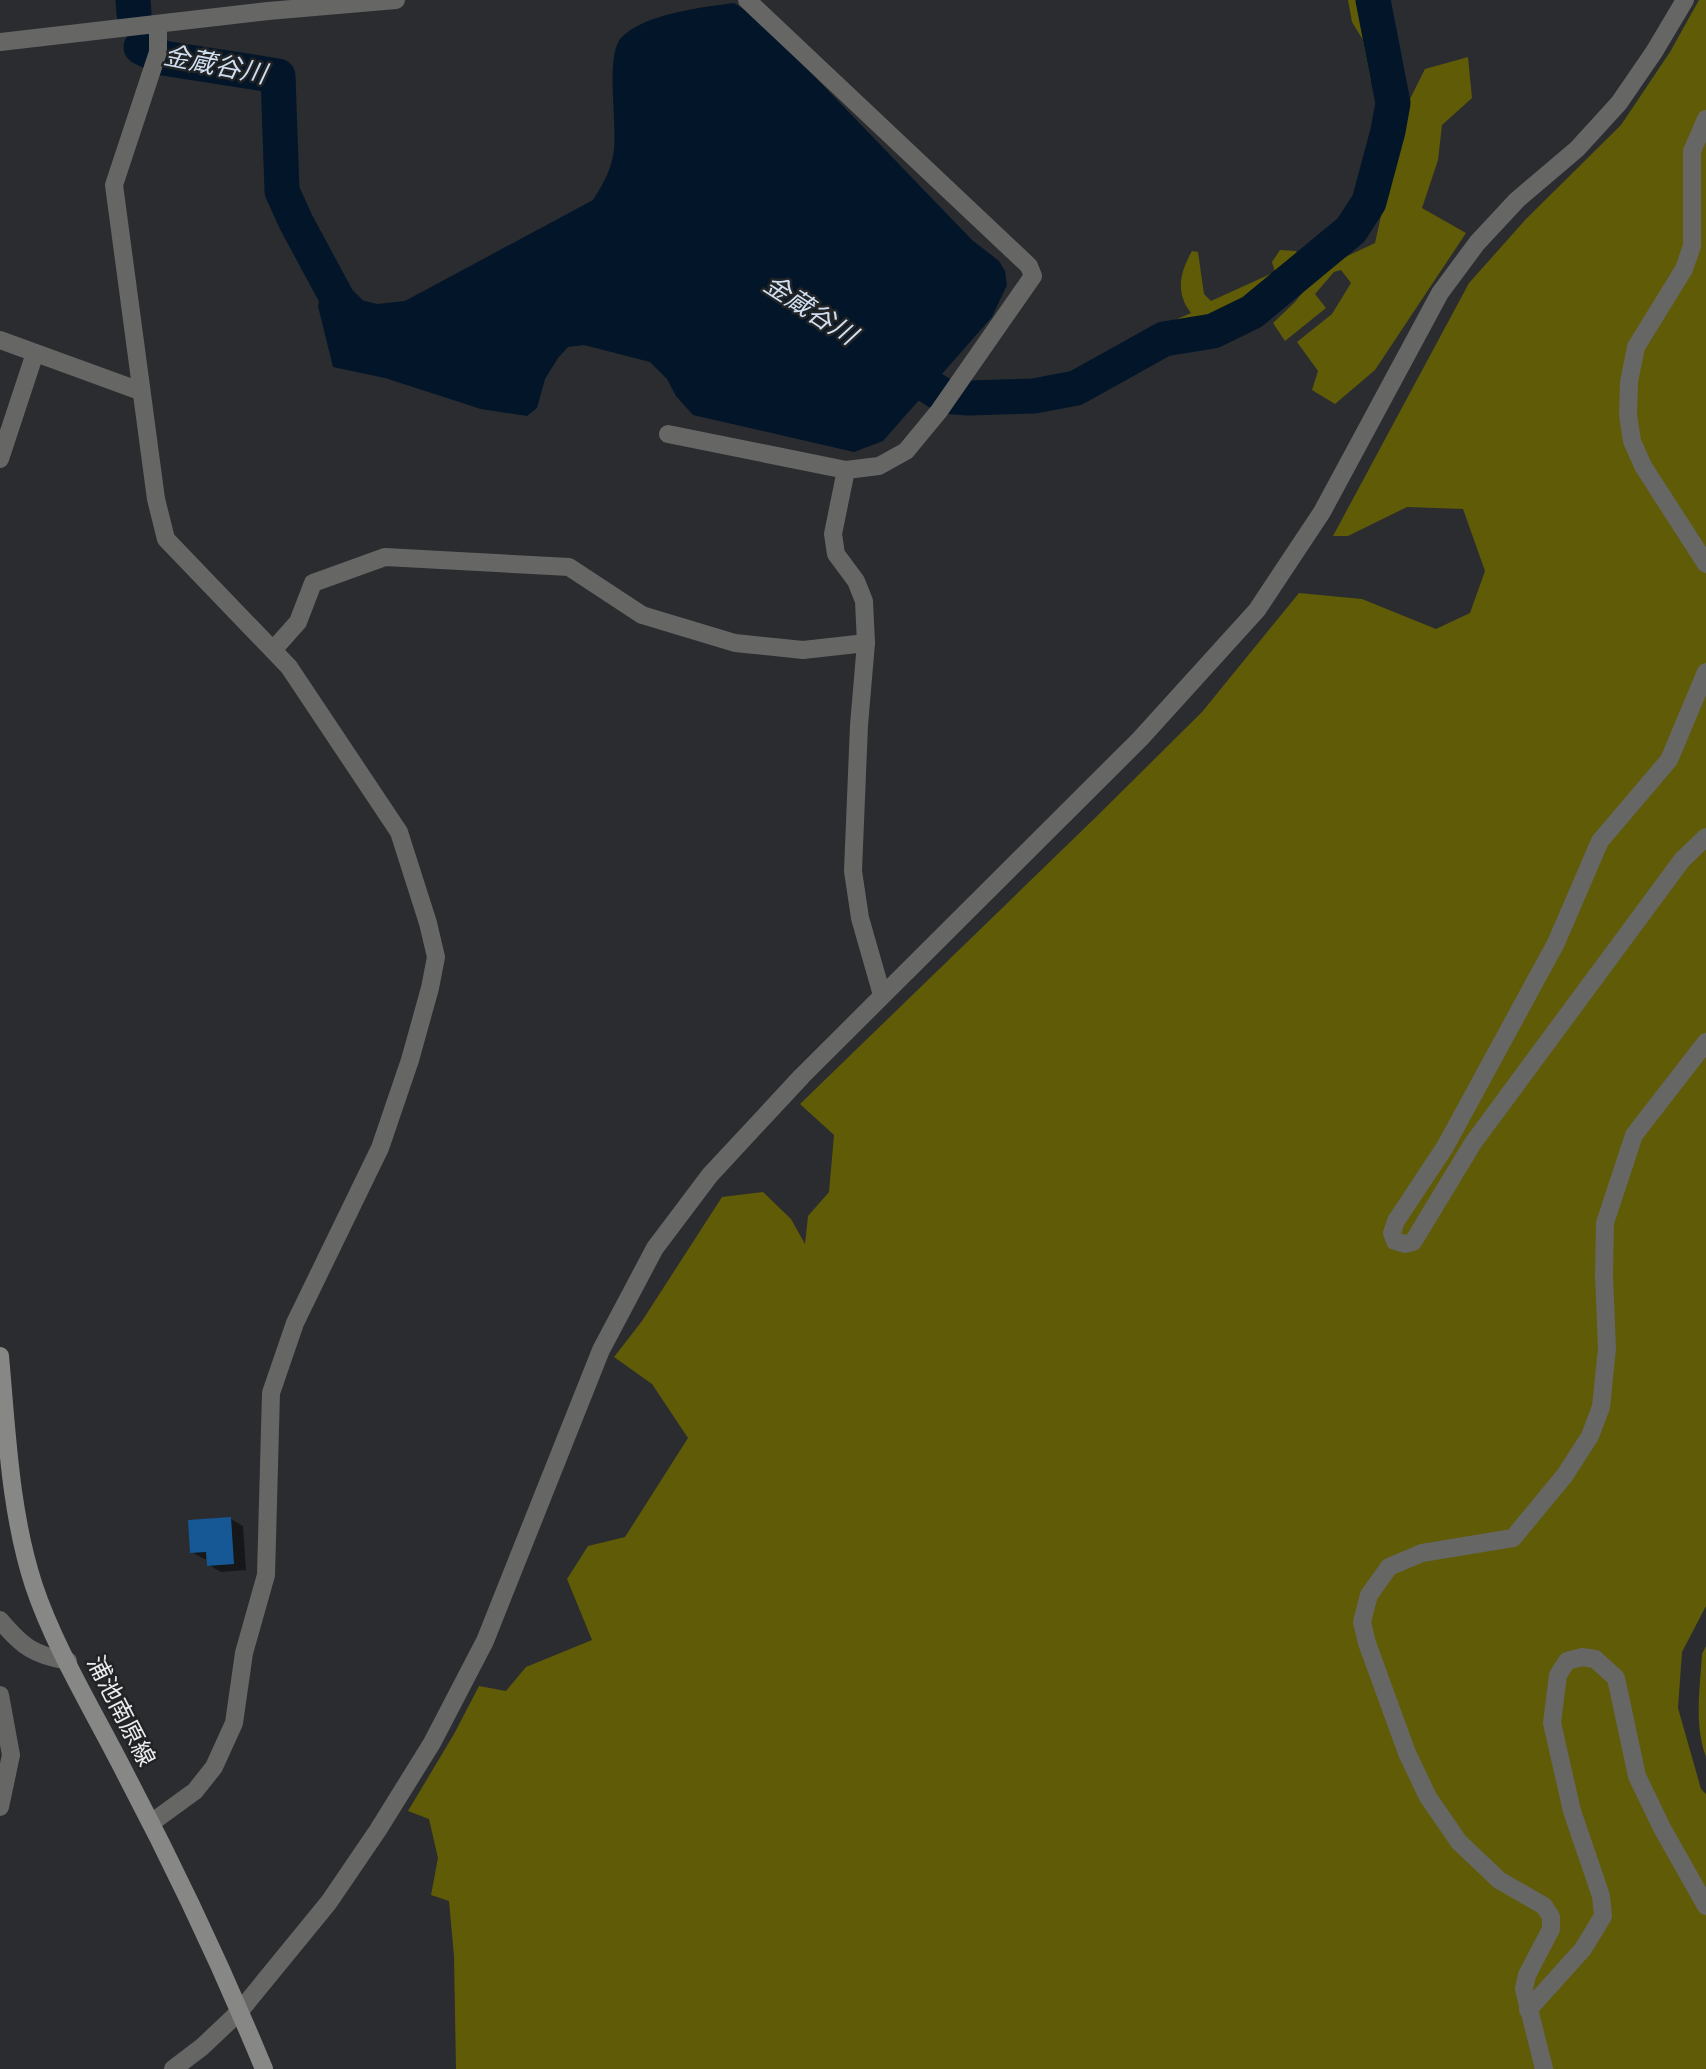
<svg xmlns="http://www.w3.org/2000/svg" width="1706" height="2069" font-family="Bitter,'Noto Sans JP',serif">
<style>
.forest{fill:#605b06}
.water{fill:#031529}
.shadow{fill:#0007}
.lines{fill:none;stroke-linecap:round;stroke-linejoin:round}
.river{stroke:#031529;stroke-width:35}
.building{fill:#165795}
.minor{stroke:#666665;stroke-width:18}
.tertiary{stroke:#666665;stroke-width:18}
.secondary{stroke:#878785;stroke-width:18}
.labels{text-anchor:middle;dominant-baseline:central;stroke-width:5;stroke-linejoin:round;paint-order:stroke}
.street-label{font-size:24px;fill:#ebecee;stroke:#212325}
.water-label{font-size:26px;font-style:italic;fill:#cfdff1;stroke:#212325}
</style>
<rect width="100%" height="100%" fill="#2a2c2f"/>
<g class="forest">
<path d="M1348 0H1367L1383 78 1371 82 1363 40 1352 22Z"/>
<path d="M1699 0H1706V1606L1682 1652 1678 1708 1701 1789 1706 1794V2069H456L454 1956 449 1901 431 1895 438 1858 429 1819 408 1811 454 1734 479 1686 506 1691 526 1667 592 1640 567 1579 588 1546 625 1537 688 1438 652 1384 614 1357 642 1321 722 1197 763 1192 791 1219 805 1244 808 1216 829 1192 834 1135 800 1104 1095 818 1202 712 1299 593 1362 599 1436 629 1470 613 1485 571 1463 509 1407 507 1348 536H1333L1469 283 1527 218 1621 125 1670 52Z"/>
<path d="M1468 57 1472 98 1442 125 1438 160 1422 208 1466 233 1375 370 1335 404 1312 390 1318 371 1297 342 1332 314 1351 283 1341 270 1334 272 1315 294 1326 308 1285 341 1273 323 1295 302 1322 268 1375 243 1383 207 1381 182 1405 109 1425 69Z"/>
<path d="M1280 250 1296 251 1303 260 1245 308 1211 323 1166 332 1139 344 1150 331 1191 313C1175 293 1180 272 1192 251L1198 252 1204 294 1211 301 1275 272 1272 262Z"/>
<path d="M1706 1646V1757C1694 1724 1700 1688 1702 1654Z"/>
</g>
<path class="water" d="M734 3 759 19 972 240 999 261 1005 271 1007 285 992 317 883 441 854 452 693 415 676 396 667 379 650 362 584 345 568 347 558 358 545 379 537 408 527 416 481 409 385 378 333 367 318 306 320 297H348L377 304 405 301 593 200C602 186 610 172 613 156 619 127 604 58 621 38 643 14 703 7 734 3Z"/>
<path class="shadow" d="M231 1519 243 1526 246 1570 221 1572 209 1565 208 1559H204L192 1552Z"/>
<g class="lines">
<g class="river">
<path d="M133 0 134 13"/>
<path d="M141 47 163 58 278 76 282 191 296 222 338 300 368 330"/>
<path d="M893 363 944 396 968 398 1034 396 1076 388 1164 339 1213 331 1252 312 1351 230 1369 202 1388 131 1393 103 1373 0"/>
</g>
</g>
<path class="building" d="M231 1517 234 1564 207 1566 206 1552 190 1553 188 1520Z"/>
<g class="lines">
<g class="minor">
<path d="M0 42 268 11 396 0"/>
<path d="M1706 119 1692 151V246L1684 269 1636 347 1629 382 1628 415 1632 441 1643 466 1706 564"/>
<path d="M0 340 140 391"/>
<path d="M668 434 846 470 879 466 906 451 939 411 1033 276 1029 266 747 0"/>
<path d="M0 459 35 353"/>
<path d="M846 470 833 534 836 554 856 581 864 601 866 643 859 725 853 871 860 918 882 995"/>
<path d="M274 649 298 622 313 583 385 557 569 567 642 615 735 643 803 650 866 643"/>
<path d="M1706 672 1669 760 1600 841 1556 943 1445 1147 1396 1221 1392 1233 1395 1241 1405 1244 1413 1242 1473 1143 1682 860 1706 837"/>
<path d="M0 1620C22 1646 33 1655 68 1661"/>
<path d="M0 1695 11 1755 0 1807"/>
<path d="M151 1823 195 1791 214 1767 234 1723 244 1653 266 1575 271 1393 295 1323 380 1148 410 1060 430 988 436 957 428 923 399 832 289 667 166 539 156 499 114 185 158 52V25"/>
<path d="M1528 2010 1583 1949 1603 1916 1601 1896 1572 1811 1552 1723 1558 1675 1567 1661 1582 1657 1595 1659 1616 1678 1637 1776 1662 1828 1706 1906"/>
<path d="M1544 2069 1524 1989 1527 1975 1551 1929V1917L1544 1906 1499 1880 1459 1842 1428 1797 1407 1753 1367 1643 1362 1622 1369 1595 1389 1567 1422 1553 1513 1538 1565 1475 1590 1436 1601 1407 1607 1348 1604 1276 1605 1223 1634 1135 1706 1042"/>
</g>
<path class="tertiary" d="M173 2069 202 2047 240 2011 329 1902 378 1830 432 1743 485 1641 601 1350 655 1248 710 1175 802 1076 1140 739 1257 610 1322 512 1440 293 1477 243 1517 200 1577 149 1619 103 1654 52 1685 0"/>
<path class="secondary" d="M0 1356C7 1433 10 1513 34 1586 55 1649 97 1717 127 1777 177 1872 223 1970 264 2069"/>
</g>
<g class="labels">
<g class="street-label">
<text transform="translate(121 1711) rotate(63)">浦池南原線</text>
</g>
<g class="water-label">
<text transform="translate(215 65) rotate(11)">金蔵谷川</text>
<text transform="translate(810 310) rotate(33)">金蔵谷川</text>
</g>
</g>
</svg>
